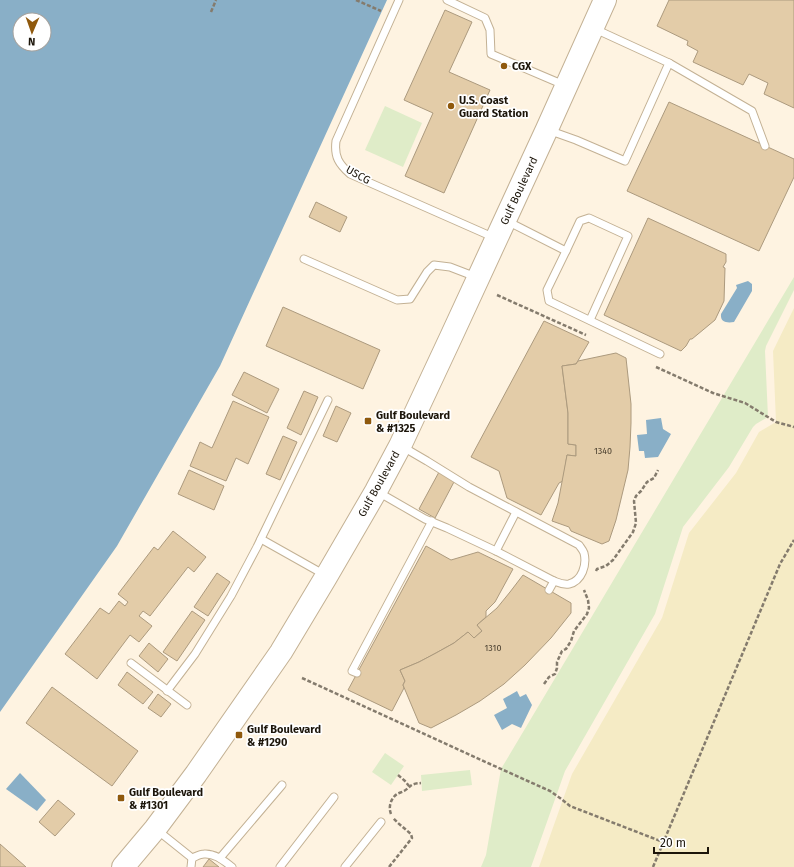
<svg xmlns="http://www.w3.org/2000/svg" width="794" height="867" font-family="'Fira Sans',sans-serif">
<style>
.green{fill:#dfecc8}
.sand{fill:#f5ebc5}
.water{fill:#89afc7;fill-rule:evenodd}
.building{fill:#e3cca8;stroke:#ac9a7e}
.lines{fill:none;stroke-linecap:round;stroke-linejoin:round}
.lane-casing{stroke:#c3b194;stroke-width:9}
.primary-casing{stroke:#c3b194;stroke-width:24}
.path{stroke:#847b6d;stroke-width:2.5;stroke-dasharray:4 2;stroke-linecap:butt}
.lane{stroke:#fff;stroke-width:7}
.primary{stroke:#fff;stroke-width:22}
.poi-dot{fill:#8f590d;stroke:#fff;stroke-width:1.5}
.labels{text-anchor:middle;dominant-baseline:central;stroke-width:3.5;stroke-linejoin:round;paint-order:stroke}
.number-label{font-size:9px;fill:#4e4332}
.poi-label{font-size:11px;font-weight:bold;fill:#1c150a;stroke:#fff;text-anchor:start}
.street-label{font-size:11px;fill:#1c150a;stroke:#fff}
</style>
<rect width="100%" height="100%" fill="#fef3e1"/>
<g class="green">
<path d="M385 106 422 123 403 167 365 150Z"/>
<path d="M794 277V290L766 346 765 351 768 417 756 424 753 427 729 467 683 527 655 614 565 771 531 867H481L486 855 501 769Z"/>
<path d="M385 753 404 766 391 785 372 772Z"/>
<path d="M470 770 472 785 422 791 421 775Z"/>
</g>
<path class="sand" d="M794 308V867H539L572 774 662 618 689 533 736 473 759 432 776 422 773 351Z"/>
<g class="water">
<path d="M0 0H387L220 366 117 546 0 712ZM20 20H44V44H20Z"/>
<path d="M748 281 752 284V291L734 322C728 323 720 323 721 314L737 288 736 285Z"/>
<path d="M661 418 663 429 671 434 658 457 645 458 644 451H639L637 435 647 434 646 420Z"/>
<path d="M517 691 520 697 526 694 532 705 521 728 512 724 502 730 494 715 507 708 503 699Z"/>
<path d="M20 773 46 800 37 811 6 789Z"/>
</g>
<g class="building">
<path d="M669 0H794V108L764 94 768 83 749 74 743 85 693 62 698 51 687 45 688 41 657 26Z"/>
<path d="M445 10 472 22 449 72 490 90 444 193 405 176 433 113 404 100Z"/>
<path d="M669 102 794 159V177L759 251 627 191Z"/>
<path d="M316 202 347 217 340 232 309 217Z"/>
<path d="M648 218 726 254V262L723 267 725 268 724 301 715 320 692 339H690L686 346 681 351 604 315Z"/>
<path d="M283 307 380 350 363 389 266 346Z"/>
<path d="M544 321 589 342 576 364 562 366 568 413V444L576 445V456L567 455 563 481 559 483 541 515 507 498 499 471 471 457Z"/>
<path d="M616 353 626 358 631 404V423L630 447 628 470 616 520 609 541 602 544 571 531 569 527 552 521 558 503 567 455 576 456V445L568 444V413L562 366 576 364 578 361Z"/>
<path d="M244 372 279 389 267 413 232 395Z"/>
<path d="M304 391 318 397 301 435 287 428Z"/>
<path d="M233 401 269 417 248 464 236 458 226 481 190 466 200 442 212 448Z"/>
<path d="M336 406 351 413 337 442 323 436Z"/>
<path d="M283 436 297 442 280 480 266 474Z"/>
<path d="M189 470 224 486 214 510 178 494Z"/>
<path d="M439 472 455 480 435 518 419 509Z"/>
<path d="M173 531 206 557 194 572 188 567 150 616 143 611 139 616 152 626 139 642 130 635 97 679 65 654 100 608 109 614 119 601 125 606 128 602 118 594 154 547 158 550Z"/>
<path d="M426 546 451 560 478 552 513 569 495 602 486 611V617L477 625 482 631 474 638 468 632 454 643 436 653 419 662 400 670 405 681 403 685 404 688 392 711 348 690Z"/>
<path d="M217 573 230 582 208 616 194 607Z"/>
<path d="M523 575 571 603V613L551 638 525 665 504 684 480 701 456 715 431 728 419 723 403 685 405 681 400 670 419 662 436 653 454 643 468 632 474 638 482 631 477 625 497 608 510 592Z"/>
<path d="M192 611 205 620 177 661 163 652Z"/>
<path d="M149 643 168 659 158 672 139 656Z"/>
<path d="M127 672 153 692 143 704 118 685Z"/>
<path d="M52 687 138 751 112 786 26 723Z"/>
<path d="M158 694 171 704 161 717 148 708Z"/>
<path d="M58 800 75 814 55 836 39 822Z"/>
<path d="M0 844 26 867H0Z"/>
<path d="M209 859 219 867H203Z"/>
</g>
<g class="lines">
<defs>
<g id="lane">
<path d="M399 0 336 141C334 157 339 164 350 174L495 238"/>
<path d="M447 0 485 18 490 30 491 54 564 85"/>
<path d="M669 63 752 111 765 146"/>
<path d="M548 130 576 140 625 161 669 63 595 29"/>
<path d="M507 221 566 251 547 290 549 301 660 354"/>
<path d="M566 251 580 221 589 218 628 236 590 320"/>
<path d="M304 259 397 300 410 299 427 272 434 265 450 267 476 277"/>
<path d="M378 492 425 519 447 528 496 551 554 581C559 583 563 585 569 584 582 581 587 565 584 553 583 550 581 548 579 545L469 487 427 461 403 447"/>
<path d="M261 539 325 575"/>
<path d="M496 551 516 512"/>
<path d="M549 590 554 581"/>
<path d="M131 663 187 705"/>
<path d="M357 673 352 671 432 521"/>
<path d="M167 691 195 654 231 596 257 547 328 400"/>
<path d="M157 830 192 858"/>
<path d="M192 858C195 857 200 854 204 854 215 853 224 861 232 867"/>
<path d="M220 858 282 785"/>
<path d="M191 867 192 858"/>
<path d="M280 867 334 797"/>
<path d="M345 867 381 822"/>
</g>
<path id="primary" d="M123 867 155 829 196 774 281 652 326 577 376 491 400 446 451 337 547 129 605 0"/>
</defs>
<use href="#lane" class="lane-casing"/>
<use href="#primary" class="primary-casing"/>
<g class="path">
<path d="M356 0 381 11"/>
<path d="M211 12 216 0"/>
<path d="M497 295 586 335"/>
<path d="M656 367 713 393 745 403 776 422 794 427"/>
<path d="M596 571 597 569 606 566 613 560 633 532 636 523 634 501 636 496 641 491 647 482 654 478 658 470"/>
<path d="M302 678 490 764 550 791 560 798 570 806 663 842"/>
<path d="M544 684 549 677 555 674 557 668V662L562 651 566 649 571 641 574 631 587 614 589 608 588 600 584 590"/>
<path d="M398 775 405 781 409 786"/>
<path d="M391 814C388 807 391 798 397 794 399 793 402 792 404 791 412 786 409 784 421 783"/>
<path d="M389 867 412 838 411 834 398 823 393 818"/>
<path d="M653 867 780 564 794 540"/>
</g>
<use href="#lane" class="lane"/>
<use href="#primary" class="primary"/>
</g>
<g class="poi-dot">
<circle cx="504" cy="66" r="4"/>
<circle cx="451" cy="106" r="4"/>
<rect x="364" y="417" width="8" height="8" rx="2"/>
<rect x="235" y="731" width="8" height="8" rx="2"/>
<rect x="117" y="794" width="8" height="8" rx="2"/>
</g>
<g class="labels">
<g class="number-label">
<text x="603" y="451">1340</text>
<text x="493" y="648">1310</text>
</g>
<g class="poi-label">
<text x="512" y="66">CGX</text>
<text x="459" y="100">U.S. Coast<tspan x="459" dy="13">Guard Station</tspan></text>
<text x="376" y="415">Gulf Boulevard<tspan x="376" dy="13">&amp; #1325</tspan></text>
<text x="247" y="729">Gulf Boulevard<tspan x="247" dy="13">&amp; #1290</tspan></text>
<text x="129" y="792">Gulf Boulevard<tspan x="129" dy="13">&amp; #1301</tspan></text>
</g>
<g class="street-label">
<text transform="translate(358 175) rotate(29)">USCG</text>
<text transform="translate(519 191) rotate(-65)">Gulf Boulevard</text>
<text transform="translate(379 484) rotate(-61)">Gulf Boulevard</text>
</g>
</g>
<g transform="translate(32 32) rotate(182)"><circle r="19" fill="#ffffff" stroke="#a4a19d"/>
<path d="M0-3L7 15L0 10L-7 15Z" fill="#8f590d"/>
<text y="-6" font-size="11" font-weight="bold" text-anchor="middle" fill="#1c150a">N</text>
</g>
<path d="M654 847v6h54v-6" fill="none" stroke="#1c150a" stroke-width="2"/>
<text x="660" y="847" font-size="12" fill="#1c150a" stroke="#ffffff" stroke-width="3" paint-order="stroke">20 m</text>
</svg>
